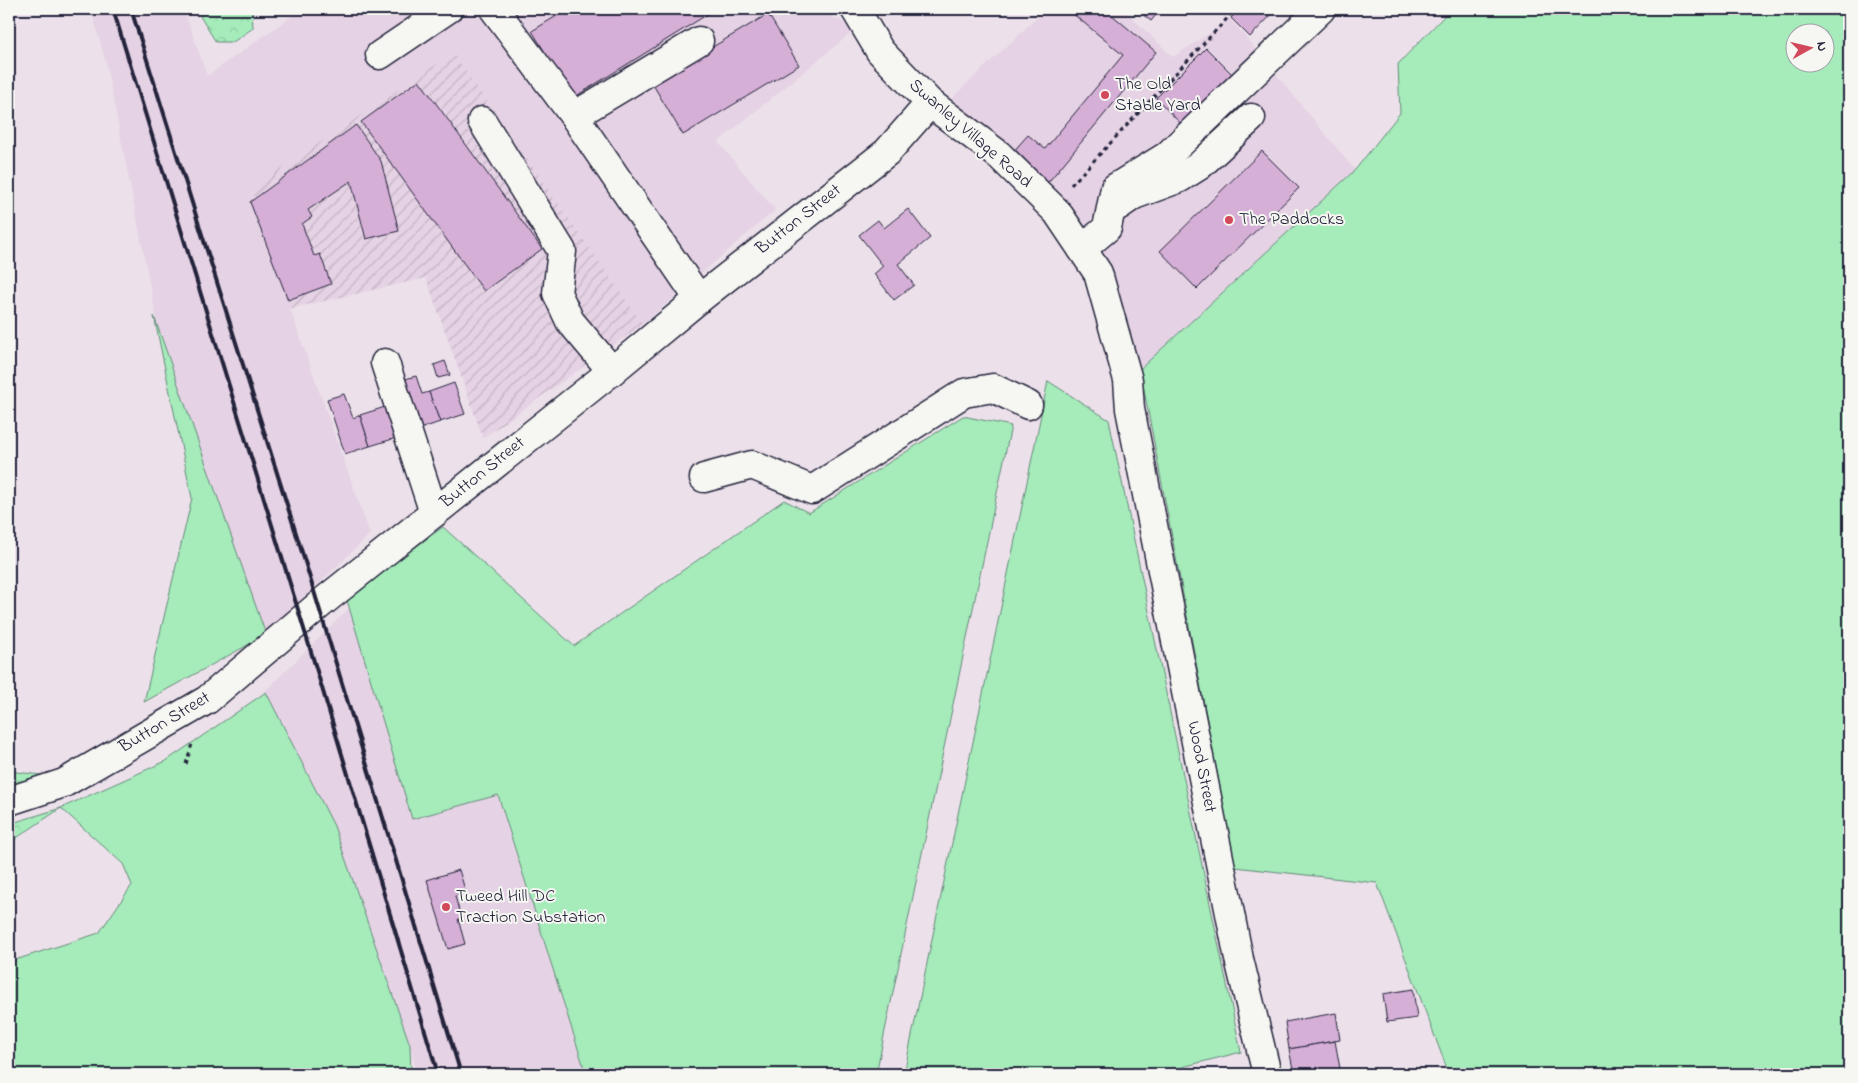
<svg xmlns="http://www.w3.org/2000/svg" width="1858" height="1083" font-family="'Indie Flower',sans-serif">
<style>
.built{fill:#e5d2e4}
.industrial{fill:url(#industrial-furrows)}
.green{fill:#a5ecba;stroke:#64877a;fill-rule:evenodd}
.forest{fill:url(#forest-crowns);stroke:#64877a}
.building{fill:#d6afd7;stroke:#22223b}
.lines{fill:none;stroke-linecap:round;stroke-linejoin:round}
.minor-casing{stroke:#22223b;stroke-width:31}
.path{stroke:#22223b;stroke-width:3;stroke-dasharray:4 4;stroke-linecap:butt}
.minor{stroke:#f6f6f2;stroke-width:28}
.rail{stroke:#22223b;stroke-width:4}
.poi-dot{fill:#d1495b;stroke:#f6f6f2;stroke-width:2}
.labels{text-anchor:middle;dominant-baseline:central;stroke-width:4;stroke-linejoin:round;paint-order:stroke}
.poi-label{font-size:18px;fill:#22223b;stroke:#f6f6f2;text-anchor:start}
.street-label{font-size:18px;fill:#22223b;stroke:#f6f6f2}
</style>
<defs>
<pattern id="industrial-furrows" width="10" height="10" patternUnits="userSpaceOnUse" patternTransform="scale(1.25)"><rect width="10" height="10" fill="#e5d2e4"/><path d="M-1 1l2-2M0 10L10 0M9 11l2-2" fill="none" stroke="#c4b4c4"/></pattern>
<pattern id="forest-crowns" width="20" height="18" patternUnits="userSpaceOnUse" patternTransform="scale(1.25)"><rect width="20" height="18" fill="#a5ecba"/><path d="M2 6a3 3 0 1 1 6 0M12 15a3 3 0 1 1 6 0" fill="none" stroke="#8ecaa1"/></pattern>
</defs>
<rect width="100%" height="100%" fill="#ece1ea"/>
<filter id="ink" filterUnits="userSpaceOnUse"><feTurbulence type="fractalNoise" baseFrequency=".02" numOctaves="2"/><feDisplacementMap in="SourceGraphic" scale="10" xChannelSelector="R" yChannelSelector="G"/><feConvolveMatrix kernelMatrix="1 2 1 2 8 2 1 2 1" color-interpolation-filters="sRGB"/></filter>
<g filter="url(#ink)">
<g class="built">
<path d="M91 9H184L207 76 302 9H817L856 29 718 142 775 210 643 324 453 53 252 188 290 309 370 534 251 650 192 498 106 63Z"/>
<path d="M1046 9H1123L1173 57 1216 29 1229 17 1355 170 1140 369 1110 261 1070 229 999 154 952 98Z"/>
<path d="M373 585 412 819 497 795 586 1074H417L410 1045 334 826 260 696Z"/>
</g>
<path class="industrial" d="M453 53 643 324 483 438 426 278 289 309 252 188Z"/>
<g class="green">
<path d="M1451 9H1849V1074H1449L1377 883 1235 867 1140 369 1355 170 1400 113 1398 64ZM1796 32H1826V62H1796Z"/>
<path d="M154 316 266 635 144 702 192 498Z"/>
<path d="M1048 381 1109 420 1241 1052 1155 1074H904Z"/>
<path d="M963 416 1011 426 876 1074H586L498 795 412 819 346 597 443 527 574 646 784 500 809 513Z"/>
<path d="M266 692 334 826 410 1045 411 1074H9V962L99 933 132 885 123 864 61 808 166 761Z"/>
</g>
<g class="forest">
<path d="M198 9H252L253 28 233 42H216L201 18Z"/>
<path d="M9 771 49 776 9 787Z"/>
<path d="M61 808 9 843V824Z"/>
</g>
<g class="building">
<path d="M568 9H716L573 98 532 31Z"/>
<path d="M1076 9H1105L1156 52 1045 186 1011 154 1028 135 1045 149 1123 55 1072 13Z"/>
<path d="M1136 9H1161L1151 21Z"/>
<path d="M1240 9H1277L1250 37 1231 18Z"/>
<path d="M768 14 799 65 683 135 652 83Z"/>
<path d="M1206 48 1233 75 1183 126 1156 98Z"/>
<path d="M419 80 542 249 484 291 361 122Z"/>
<path d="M356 125 381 161 399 231 366 239 351 181 308 210 312 217 302 224 314 256 320 254 331 284 288 300 250 202Z"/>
<path d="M1262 151 1299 188 1197 289 1160 251Z"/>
<path d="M908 209 930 238 898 264 914 285 894 300 874 274 883 266 859 235 878 220 884 228Z"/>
<path d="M445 361 450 375 438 378 434 365Z"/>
<path d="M416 376 422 394 429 392 440 422 414 431 398 381Z"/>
<path d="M454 383 465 414 440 422 429 392Z"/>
<path d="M344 394 353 418 360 415 370 446 345 454 327 399Z"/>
<path d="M385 407 396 438 370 446 360 415Z"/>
<path d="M459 870 466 893 455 896 461 918 458 919 465 944 448 949 427 880Z"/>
<path d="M1413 989 1417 1018 1387 1022 1383 994Z"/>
<path d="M1336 1013 1340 1040 1289 1049 1285 1022Z"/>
<path d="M1335 1041 1341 1074H1294L1289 1049Z"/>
</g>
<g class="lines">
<defs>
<g id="minor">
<path d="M494 9 574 116 699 299"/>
<path d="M855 9 880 51 930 103 999 155 1057 212 1098 273 1128 380 1130 409 1239 959 1267 1074"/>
<path d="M380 55 448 9"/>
<path d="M574 116 699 41"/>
<path d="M482 121 562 251 557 293 570 321 612 371"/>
<path d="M1118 206 1134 195 1180 178 1199 166 1251 118"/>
<path d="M1082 249 1107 228 1115 188 1167 156 1321 9"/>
<path d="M385 363 434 513"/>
<path d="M704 478 752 465 812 490 964 393 993 388 1028 405"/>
<path d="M9 801 64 783 207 700 325 600 612 371 699 299 887 152 930 103"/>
</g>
</defs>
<use href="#minor" class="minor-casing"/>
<g class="path">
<path d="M1071 185 1236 9"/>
<path d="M186 764 192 744"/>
</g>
<use href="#minor" class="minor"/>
<g class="rail">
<path d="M113 9 316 668 438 1074"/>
<path d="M131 9 306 565 461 1074"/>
</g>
</g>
</g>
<g class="poi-dot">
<circle cx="1105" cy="95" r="5"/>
<circle cx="1229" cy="220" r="5"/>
<circle cx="446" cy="907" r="5"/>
</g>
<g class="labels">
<g class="poi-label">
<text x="1115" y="85">The Old<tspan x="1115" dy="21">Stable Yard</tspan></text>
<text x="1239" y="220">The Paddocks</text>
<text x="456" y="897">Tweed Hill DC<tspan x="456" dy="21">Traction Substation</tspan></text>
</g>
<g class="street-label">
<text transform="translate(970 134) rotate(41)">Swanley Village Road</text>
<text transform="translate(799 220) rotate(-38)">Button Street</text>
<text transform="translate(483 473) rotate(-39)">Button Street</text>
<text transform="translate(165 723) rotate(-31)">Button Street</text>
<text transform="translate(1201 767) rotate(79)">Wood Street</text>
</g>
</g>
<rect width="1858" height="1083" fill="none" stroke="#f6f6f2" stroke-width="30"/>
<rect x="15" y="15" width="1828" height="1053" fill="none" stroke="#22223b" stroke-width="2" filter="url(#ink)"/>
<g transform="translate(1810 48) rotate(82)"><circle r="24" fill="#f6f6f2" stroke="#a1a1a9"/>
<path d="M0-4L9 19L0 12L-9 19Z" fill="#d1495b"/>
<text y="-8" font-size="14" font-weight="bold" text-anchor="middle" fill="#22223b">N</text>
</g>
</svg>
